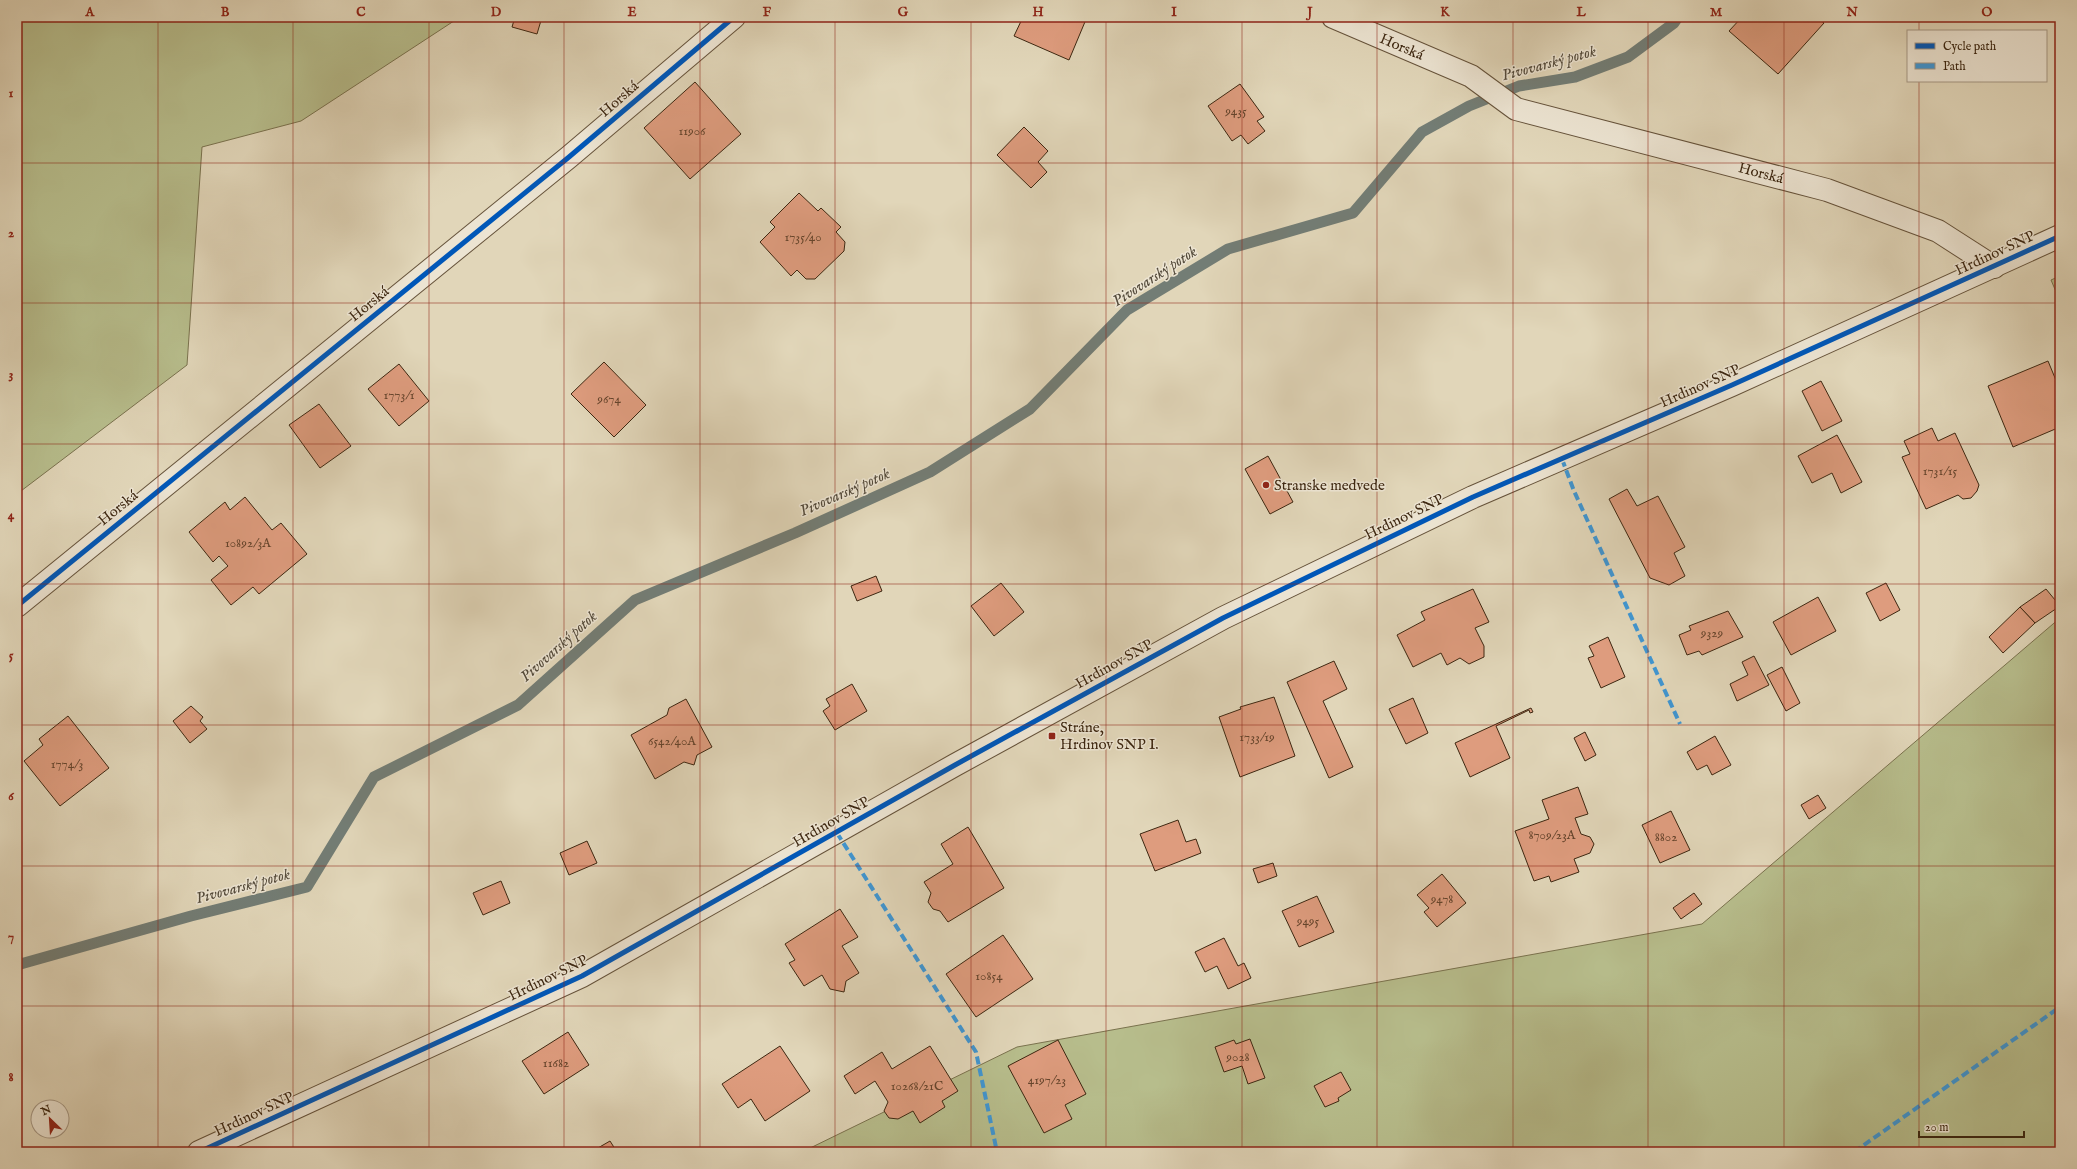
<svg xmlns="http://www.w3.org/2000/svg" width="2077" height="1169" font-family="'IM FELL English',serif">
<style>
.green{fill:#b7bd8c;stroke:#7a724e}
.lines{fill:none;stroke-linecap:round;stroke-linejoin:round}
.stream{stroke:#737d75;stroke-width:11}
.building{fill:#de9c7e;stroke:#3d2711}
.minor-casing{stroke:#66533b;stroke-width:24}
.minor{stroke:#ece4d2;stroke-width:22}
.quiet{stroke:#3f96d3;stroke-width:4;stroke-dasharray:8 4;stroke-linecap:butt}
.cycleway-casing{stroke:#ece4d2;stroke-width:8}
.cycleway{stroke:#0057b8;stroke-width:5}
.grid{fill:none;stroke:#8f2418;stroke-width:1;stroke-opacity:0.55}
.poi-dot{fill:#8f2418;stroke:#ece4d2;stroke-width:1.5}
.labels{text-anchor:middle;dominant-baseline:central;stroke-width:3;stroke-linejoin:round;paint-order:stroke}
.number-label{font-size:13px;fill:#65442c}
.street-label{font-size:15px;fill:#3d2711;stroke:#ece4d2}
.poi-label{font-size:15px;fill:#3d2711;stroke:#ece4d2;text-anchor:start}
.water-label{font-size:16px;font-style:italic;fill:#544b3b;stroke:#ece4d2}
.neatline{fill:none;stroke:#8f2418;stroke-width:1.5}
.grid-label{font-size:13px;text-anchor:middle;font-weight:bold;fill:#8f2418}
</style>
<rect width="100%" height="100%" fill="#e1d6b9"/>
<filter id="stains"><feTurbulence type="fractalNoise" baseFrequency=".005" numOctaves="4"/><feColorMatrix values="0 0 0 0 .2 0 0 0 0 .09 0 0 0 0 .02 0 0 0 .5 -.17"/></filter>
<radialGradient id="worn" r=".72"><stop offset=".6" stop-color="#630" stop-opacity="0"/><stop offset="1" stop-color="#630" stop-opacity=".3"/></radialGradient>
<g class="green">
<path d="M17 17H460L301 121 202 147 187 365 17 494Z"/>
<path d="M2060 276V301L2051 280Z"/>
<path d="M2060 618V1152H802L1017 1047 1702 924Z"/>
</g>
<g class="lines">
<path class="stream" d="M17 965 191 916 307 887 374 777 518 705 635 600 795 533 930 472 1030 409 1127 310 1228 249 1353 213 1422 132 1469 106 1519 86 1575 77 1628 57 1674 23 1678 17"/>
</g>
<g class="building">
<path d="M515 17H542L537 34 512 27Z"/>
<path d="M1023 17H1087L1069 60 1014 36Z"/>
<path d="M1742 17H1822L1820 20 1824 23 1778 74 1729 31Z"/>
<path d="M695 82 741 134 690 179 644 128Z"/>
<path d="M1240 84 1264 117 1257 121 1265 131 1248 144 1241 135 1232 141 1208 106Z"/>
<path d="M1024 127 1048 151 1038 162 1047 172 1031 188 997 155Z"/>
<path d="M799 193 818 211 821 208 841 227 836 232 845 242 844 251 815 279H806L797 270 791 276 760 242 775 227 770 222Z"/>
<path d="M2048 361 2060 390V427L2013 447 1988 386Z"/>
<path d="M604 362 646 405 614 437 571 394Z"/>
<path d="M399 364 429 401 399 426 368 389Z"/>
<path d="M1821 381 1842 421 1822 431 1802 391Z"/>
<path d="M319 404 351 446 320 468 289 425Z"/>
<path d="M1932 428 1938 441 1955 433 1979 485 1977 491 1971 498 1963 499 1958 495 1926 509 1902 457 1910 454 1904 441Z"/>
<path d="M1837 435 1862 482 1841 493 1832 473 1812 483 1798 456Z"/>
<path d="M1268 456 1293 502 1270 514 1245 469Z"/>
<path d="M1627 489 1637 506 1658 496 1685 547 1674 553 1685 576 1669 585 1650 578 1609 499Z"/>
<path d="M245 497 272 530 281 523 307 554 259 594 253 587 231 605 211 580 228 566 219 556 213 562 189 532 225 502 230 510Z"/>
<path d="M876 576 882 591 857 601 851 586Z"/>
<path d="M1001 583 1024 612 994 636 971 606Z"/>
<path d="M1886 583 1900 610 1880 621 1866 593Z"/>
<path d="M1473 589 1489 622 1475 628 1484 646V657L1469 664 1460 658 1447 665 1441 653 1413 667 1397 635 1425 620 1421 612Z"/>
<path d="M2046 589 2060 606 2035 623 2020 607Z"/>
<path d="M1818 597 1836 631 1791 655 1773 622Z"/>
<path d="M2020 607 2035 623 2003 653 1989 637Z"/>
<path d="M1728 611 1743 637 1702 655 1699 651 1687 655 1679 635 1691 630 1689 626Z"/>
<path d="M1608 637 1625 677 1601 688 1588 658 1594 656 1589 646Z"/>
<path d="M1754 656 1769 685 1737 701 1730 684 1748 675 1742 662Z"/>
<path d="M1334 661 1347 689 1323 701 1353 767 1329 778 1287 682Z"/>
<path d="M1782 667 1800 703 1786 711 1767 675Z"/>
<path d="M852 684 867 711 835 730 823 711 830 706 826 699Z"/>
<path d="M1274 697 1295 756 1240 777 1219 717 1241 709 1240 707Z"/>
<path d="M1413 698 1428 733 1406 744 1389 709Z"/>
<path d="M686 699 712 747 697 755 694 765 684 762 655 779 631 735 667 715 669 708Z"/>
<path d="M191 706 203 717 200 721 207 729 190 743 173 721Z"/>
<path d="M1531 708 1533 712 1530 713 1529 710 1496 726 1510 758 1470 777 1455 743Z"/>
<path d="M68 716 109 768 60 806 24 761 43 745 39 739Z"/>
<path d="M1585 732 1596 755 1585 761 1574 738Z"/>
<path d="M1715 736 1731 765 1712 775 1707 765 1697 770 1687 752Z"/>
<path d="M1578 787 1588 814 1575 818 1581 834 1590 837 1594 844 1590 853 1574 859 1579 872 1551 882 1549 876 1534 881 1515 831 1549 819 1542 800Z"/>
<path d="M1818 795 1826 808 1809 819 1801 805Z"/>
<path d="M1671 811 1690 850 1660 863 1642 825Z"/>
<path d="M1178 820 1186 842 1196 839 1201 853 1155 871 1140 834Z"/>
<path d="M968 827 1004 888 948 922 940 911 933 909 928 902 931 893 924 882 953 864 941 844Z"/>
<path d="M587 841 597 863 569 875 560 853Z"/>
<path d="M1273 863 1277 876 1258 883 1253 869Z"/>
<path d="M1442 874 1466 903 1437 927 1424 912 1429 908 1417 895Z"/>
<path d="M501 881 510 903 483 915 473 893Z"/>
<path d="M1694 893 1702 904 1681 919 1673 908Z"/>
<path d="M1317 896 1334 932 1299 947 1282 911Z"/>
<path d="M840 909 858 937 842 946 859 973 846 981 844 992 830 989 822 975 804 986 789 963 795 960 785 944Z"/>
<path d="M1003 935 1033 979 976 1017 946 974Z"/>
<path d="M1224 938 1238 966 1244 963 1251 978 1228 989 1217 966 1205 972 1195 952Z"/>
<path d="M568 1032 589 1065 544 1094 522 1061Z"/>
<path d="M1250 1039 1265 1078 1248 1084 1242 1066 1224 1072 1215 1047 1234 1040 1236 1044Z"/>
<path d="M1058 1040 1086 1094 1065 1105 1072 1119 1044 1133 1008 1066Z"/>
<path d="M780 1046 810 1091 765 1121 751 1099 738 1108 722 1084Z"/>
<path d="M930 1046 958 1091 942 1101 945 1107 920 1123 913 1111 898 1119 889 1118 884 1111 888 1102 875 1081 855 1094 844 1076 882 1052 892 1069Z"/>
<path d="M1341 1072 1351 1090 1338 1098 1339 1101 1325 1107 1314 1086Z"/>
<path d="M610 1141 617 1152H591Z"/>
</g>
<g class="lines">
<defs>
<g id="minor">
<path id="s1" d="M1333 17 1471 76 1516 109 1827 190 1938 231 1994 267"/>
<path d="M17 606 569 157 734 17"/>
<path d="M199 1152 582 976 955 765 1223 618 1473 497 1732 385 2060 236"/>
</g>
</defs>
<use href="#minor" class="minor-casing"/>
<use href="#minor" class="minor"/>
<g class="quiet">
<path d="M1562 459 1574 491 1680 724"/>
<path d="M837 833 976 1052 997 1152"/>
<path d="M1854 1152 2060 1007"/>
</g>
<defs>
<g id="cycleway">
<path d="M17 606 569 157 734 17"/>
<path d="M199 1152 582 976 955 765 1223 618 1473 497 1732 385 2060 236"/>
</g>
</defs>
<use href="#cycleway" class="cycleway-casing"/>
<use href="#cycleway" class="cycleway"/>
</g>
<path class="grid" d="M158 17V1152M293 17V1152M429 17V1152M564 17V1152M700 17V1152M835 17V1152M971 17V1152M1106 17V1152M1242 17V1152M1377 17V1152M1513 17V1152M1648 17V1152M1784 17V1152M1919 17V31M1919 81V1152M17 163H2060M17 303H2060M17 444H2060M17 584H2060M17 725H2060M17 866H2060M17 1006H2060"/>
<g class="poi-dot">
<circle cx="1266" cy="485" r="4"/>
<rect x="1048" y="732" width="8" height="8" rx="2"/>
</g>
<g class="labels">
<g class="number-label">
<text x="1236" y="111">9435</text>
<text x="692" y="131">11906</text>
<text x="803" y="237">1735/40</text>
<text x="399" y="395">1773/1</text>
<text x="609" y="399">9674</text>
<text x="1940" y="471">1731/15</text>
<text x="248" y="543">10892/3A</text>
<text x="1712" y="633">9329</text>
<text x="1257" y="737">1733/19</text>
<text x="672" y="741">6542/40A</text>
<text x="67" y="764">1774/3</text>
<text x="1552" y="835">8709/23A</text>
<text x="1666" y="837">8802</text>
<text x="1442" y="899">9478</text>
<text x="1308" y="921">9495</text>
<text x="989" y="976">10854</text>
<text x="1238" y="1057">9028</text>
<text x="556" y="1063">11682</text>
<text x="1047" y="1080">4197/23</text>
<text x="917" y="1086">10268/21C</text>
</g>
<g class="street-label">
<text stroke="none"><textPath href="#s1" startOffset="75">Horská</textPath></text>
<text transform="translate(619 99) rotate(-41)">Horská</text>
<text stroke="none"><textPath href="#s1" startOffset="459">Horská</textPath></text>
<text transform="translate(1995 253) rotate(-25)">Hrdinov SNP</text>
<text transform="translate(369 304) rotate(-39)">Horská</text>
<text transform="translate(1700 386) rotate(-24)">Hrdinov SNP</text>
<text transform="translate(118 508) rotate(-39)">Horská</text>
<text transform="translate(1404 517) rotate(-26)">Hrdinov SNP</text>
<text transform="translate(1114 664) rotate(-29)">Hrdinov SNP</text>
<text transform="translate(831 822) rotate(-30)">Hrdinov SNP</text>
<text transform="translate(548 978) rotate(-26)">Hrdinov SNP</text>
<text transform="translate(254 1114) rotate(-25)">Hrdinov SNP</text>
</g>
<g class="poi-label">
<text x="1274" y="485">Stranske medvede</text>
<text x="1060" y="727">Stráne,<tspan x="1060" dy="17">Hrdinov SNP I.</tspan></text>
</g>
<g class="water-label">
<text transform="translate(1549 64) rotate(-15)">Pivovarský potok</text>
<text transform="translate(1155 277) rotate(-33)">Pivovarský potok</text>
<text transform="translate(845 493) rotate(-24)">Pivovarský potok</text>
<text transform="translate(559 647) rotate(-42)">Pivovarský potok</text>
<text transform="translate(243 887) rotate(-15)">Pivovarský potok</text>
</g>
</g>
<rect width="2077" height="1169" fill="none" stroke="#e1d6b9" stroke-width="44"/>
<rect x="1907" y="30" width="140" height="52" fill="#ece4d2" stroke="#a69885"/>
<rect x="1915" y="43" width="20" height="6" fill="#0057b8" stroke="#a69885"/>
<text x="1943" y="50" font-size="12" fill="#3d2711">Cycle path</text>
<rect x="1915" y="63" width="20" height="6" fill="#3f96d3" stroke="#a69885"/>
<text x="1943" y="70" font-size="12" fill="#3d2711">Path</text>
<g transform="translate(50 1119) rotate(335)"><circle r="19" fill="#ece4d2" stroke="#a69885"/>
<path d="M0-3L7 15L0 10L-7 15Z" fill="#8f2418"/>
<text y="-6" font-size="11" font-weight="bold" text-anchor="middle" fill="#3d2711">N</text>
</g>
<path d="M1919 1131v6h105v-6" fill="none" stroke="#3d2711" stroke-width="2"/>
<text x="1925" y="1131" font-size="12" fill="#3d2711" stroke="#ece4d2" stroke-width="3" paint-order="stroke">20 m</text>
<rect x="22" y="22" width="2033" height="1125" class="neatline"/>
<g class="grid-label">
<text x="90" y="16">A</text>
<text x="225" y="16">B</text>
<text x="361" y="16">C</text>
<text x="496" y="16">D</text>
<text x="632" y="16">E</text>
<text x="767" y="16">F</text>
<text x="903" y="16">G</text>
<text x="1038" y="16">H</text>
<text x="1174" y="16">I</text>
<text x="1310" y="16">J</text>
<text x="1445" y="16">K</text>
<text x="1581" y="16">L</text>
<text x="1716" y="16">M</text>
<text x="1852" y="16">N</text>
<text x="1987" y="16">O</text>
<text x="11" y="97">1</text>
<text x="11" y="237">2</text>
<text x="11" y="378">3</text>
<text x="11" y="519">4</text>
<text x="11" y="659">5</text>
<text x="11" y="800">6</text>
<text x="11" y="941">7</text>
<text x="11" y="1081">8</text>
</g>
<rect width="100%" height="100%" filter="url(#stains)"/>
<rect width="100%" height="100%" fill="url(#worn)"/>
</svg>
